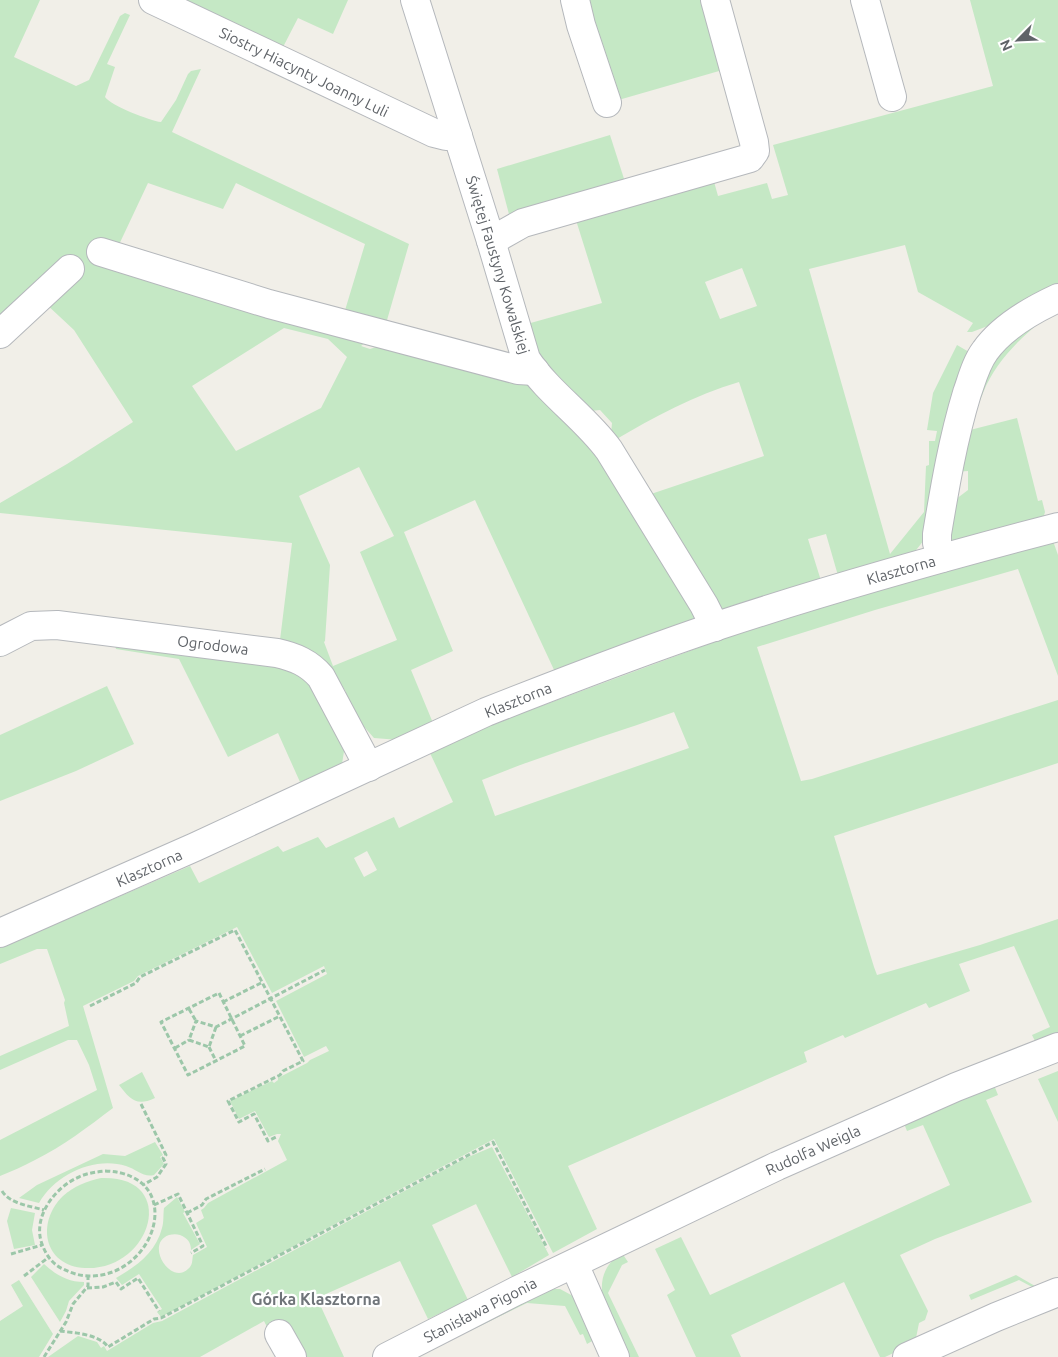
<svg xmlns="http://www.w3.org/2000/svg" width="1058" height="1357" font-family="Ubuntu,sans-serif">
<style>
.green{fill:#c5e8c5;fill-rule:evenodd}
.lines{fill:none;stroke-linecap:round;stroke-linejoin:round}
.minor-casing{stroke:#b5b8bc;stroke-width:30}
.path{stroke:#9cc7a9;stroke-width:3;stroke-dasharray:5 2.5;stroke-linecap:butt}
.minor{stroke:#fff;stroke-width:28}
.labels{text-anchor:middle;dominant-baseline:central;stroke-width:4.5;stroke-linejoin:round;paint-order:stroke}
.street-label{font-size:15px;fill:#5f6368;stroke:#fff}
.neighbourhood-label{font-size:16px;font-weight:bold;fill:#70757a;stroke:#fff}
</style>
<rect width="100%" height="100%" fill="#f1efe8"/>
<g class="green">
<path d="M0 0H40L14 57 76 86 89 80 120 16 125 13 130 15 107 64 115 67 105 97C110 105 150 121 161 122L176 100 188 74 191 71 201 69 172 132 409 244 385 327 514 364 517 359 492 274 495 276 521 359 516 364H513C437 345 362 324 285 305L282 301 343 317 365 244 236 183 223 209 148 183 116 251 165 267 115 253 110 261 287 317 366 333 367 341 361 346 370 349 379 346 404 347 422 351 508 373 529 381 546 392 592 440 611 467 633 505 693 598 698 611 696 619 555 672 475 500 404 532 453 651 411 670 433 723 399 740 374 738 358 720 343 694 346 692C324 655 321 653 280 640L292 543 0 513V503L67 464 133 422 74 330 45 303 82 267 63 261C53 286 20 308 0 325ZM284 328 328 339 347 357 321 408 236 451 192 386ZM359 467 394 536 360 552 397 640 333 666 324 642 325 641 330 565 299 496Z"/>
<path d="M165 0H348L333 34 298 18 282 49 431 120 445 117 417 36 419 38 448 121 447 124 438 127 423 123 302 67Z"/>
<path d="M579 0H708L726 69 615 101Z"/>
<path d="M970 0H1058V294L993 324 972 332H967L973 323 918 292 905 245 809 269 890 554 924 512 926 466 929 465V441H935L937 431 927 430 933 393 957 345 969 352 924 540 913 554 839 579 826 534 808 539 822 584 722 611 710 600 651 494 764 456 739 382C695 395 654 417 615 440L611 434 612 423 600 410 590 411 586 414 539 356 527 324 602 303 575 217 713 178 718 196 767 183 772 199 788 195 773 145 993 86ZM742 268 757 306 720 319 705 282Z"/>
<path d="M610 135 626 185 510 218 497 169Z"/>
<path d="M1039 323C1016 342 994 365 983 393 978 405 974 418 970 430L1017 418 1038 501 1042 500 1045 512 1043 519 955 542 950 538 947 506 968 490V471L955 472 993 350Z"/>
<path d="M1053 541 1058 555V676L1018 569 875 610 757 647 801 781 812 779 1058 700V763L834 836 874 967 877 975 980 945 1058 919V1036L1037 1045 1032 1035 1050 1027 1014 946 959 964 970 991 929 1008 926 1003 845 1038 843 1035 804 1052 807 1062 568 1166 597 1229 553 1253 494 1139 161 1317 157 1312 162 1309 139 1274 122 1285 116 1278C137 1266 156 1252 162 1228 164 1222 163 1215 164 1208L177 1197 185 1212 183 1213 200 1244 191 1250C191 1243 188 1238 180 1235 177 1234 173 1234 169 1235 144 1244 171 1286 188 1269 193 1265 192 1260 193 1255L207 1247 196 1223 204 1218 201 1210 204 1208 208 1203 287 1160 278 1141 281 1134H277L269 1137 255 1111 239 1119 230 1101 272 1081 274 1083 278 1080V1078L307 1063 310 1060 329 1051 326 1046 304 1057 276 1001 327 974 324 966 272 993 237 927 138 976 134 981 83 1006 113 1108C88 1127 63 1146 35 1160 24 1166 12 1171 0 1176V1140L97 1090 89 1065 77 1040H68L0 1070V1056L69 1026 64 1003 65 1000 47 949H37L0 964V948L190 866 199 883 278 846 283 852 318 837 326 848 394 817 399 828 453 802 430 753 495 723 722 639 895 585ZM674 712 689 748 495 816 482 780C545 754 610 735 674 712ZM367 851 377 870 364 877 354 858Z"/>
<path d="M114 641 288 667 308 679 345 745 342 764 300 782 278 733 228 757 179 659 116 649Z"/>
<path d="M107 686 134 744 76 771 0 801V735Z"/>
<path d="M1058 1071V1122L1038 1079Z"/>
<path d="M142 1072 155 1098C136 1107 130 1099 119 1085Z"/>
<path d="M994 1085 998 1095 986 1100 1032 1202 935 1239 900 1255 928 1311 925 1320 919 1323 915 1343 885 1357H880L844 1282 731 1335 741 1357H696L667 1295 675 1290 655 1249 681 1237 710 1295 950 1185 923 1125 907 1131 903 1121Z"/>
<path d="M155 1142 163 1155 160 1157 164 1164 154 1175C144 1178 136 1169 126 1166 94 1156 55 1175 39 1203L19 1198 37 1185 103 1154 125 1156Z"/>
<path d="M492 1147 549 1255 512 1277 476 1204 432 1225 468 1300 428 1319 400 1261 317 1298 344 1357H298L271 1335 264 1321 200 1357H48L78 1336 97 1342 101 1348 104 1346 107 1351 153 1323 162 1321 466 1158Z"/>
<path d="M101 1178C180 1175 152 1271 85 1268 43 1266 36 1222 63 1196 74 1186 87 1181 101 1178Z"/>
<path d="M11 1208 35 1213 32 1230 35 1245 14 1249 7 1221Z"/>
<path d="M622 1253 628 1262 622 1265 608 1293 639 1357H627C613 1325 581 1279 622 1253Z"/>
<path d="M44 1264C56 1275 68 1282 84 1282V1285L69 1301 66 1311 60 1322 31 1277Z"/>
<path d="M1016 1275 1035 1286 1034 1288 1019 1280 971 1300 969 1295Z"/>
<path d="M19 1280 53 1334 39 1357H0V1321L23 1306 11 1285Z"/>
<path d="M551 1289H560L573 1296 594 1340 587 1344 583 1334 580 1335 565 1306 527 1303 470 1331 469 1327Z"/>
</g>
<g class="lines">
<defs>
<g id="minor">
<path d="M153 0 434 133 446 136H458"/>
<path d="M415 0 491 241 526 359C548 393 585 417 609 450L704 605 715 627"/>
<path d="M575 0 581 25 607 103"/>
<path d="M865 0 892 97"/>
<path d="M491 241 523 223 750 158 755 151 754 142 715 0"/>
<path d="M101 252 269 304 518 370 535 371"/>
<path d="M0 334 70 269"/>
<path d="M942 558 937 543V534C945 486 953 439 967 393 972 379 976 363 985 351 1002 327 1032 310 1058 298"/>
<path d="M0 642 31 626 57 625 277 653C295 657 309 663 321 677L369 767"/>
<path d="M0 933 195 847 486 712C562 682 639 652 717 626 829 589 943 557 1058 527"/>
<path d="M574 1264 615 1357"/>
<path d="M279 1334 292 1357"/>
<path d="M387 1357 516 1291 777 1166 956 1087 1058 1047"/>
<path d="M907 1357 996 1317 1058 1292"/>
</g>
</defs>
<use href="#minor" class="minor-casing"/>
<g class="path">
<path d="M219 993 245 1046 188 1075 161 1022Z"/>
<path d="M223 1002 263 982"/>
<path d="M90 1006 136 983 140 977 235 930 303 1061 283 1071 280 1075 228 1101 239 1122 254 1114 268 1141 278 1136"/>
<path d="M189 1009 196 1021"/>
<path d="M216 1027 209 1047 189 1040 196 1021 216 1027 325 970"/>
<path d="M240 1036 280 1016"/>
<path d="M209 1047 216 1061"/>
<path d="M175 1048 189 1040"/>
<path d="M141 1104 166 1155 163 1158 166 1164 157 1177 143 1185"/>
<path d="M105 1171C188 1174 157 1277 89 1276 80 1276 71 1273 63 1269 52 1264 46 1255 42 1244 32 1217 55 1187 79 1177 87 1173 96 1172 105 1171Z"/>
<path d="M2 1191C10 1204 30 1206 44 1210"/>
<path d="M154 1205 178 1194 203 1246 191 1253"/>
<path d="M187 1213 202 1205 206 1199 265 1169"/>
<path d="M11 1254 42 1245"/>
<path d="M24 1276 49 1257"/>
<path d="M87 1288 103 1287 116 1282 121 1289 138 1278 159 1311"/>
<path d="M60 1331C75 1333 99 1334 108 1347L154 1319 161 1318 493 1142 547 1248"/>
<path d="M44 1357 66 1322 73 1304 88 1286V1276"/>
</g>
<use href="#minor" class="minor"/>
</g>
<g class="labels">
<g class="street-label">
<text transform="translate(304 72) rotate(26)">Siostry Hiacynty Joanny Luli</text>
<text transform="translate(498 265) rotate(73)">Świętej Faustyny Kowalskiej</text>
<text transform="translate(901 570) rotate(-16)">Klasztorna</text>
<text transform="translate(213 645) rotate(7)">Ogrodowa</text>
<text transform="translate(518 700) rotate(-22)">Klasztorna</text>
<text transform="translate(149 868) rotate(-24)">Klasztorna</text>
<text transform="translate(813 1150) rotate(-24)">Rudolfa Weigla</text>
<text transform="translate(480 1310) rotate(-27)">Stanisława Pigonia</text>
</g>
<g class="neighbourhood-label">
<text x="316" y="1299">Górka Klasztorna</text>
</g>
</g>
<g transform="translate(1018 40) rotate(246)" stroke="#ffffff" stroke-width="4" paint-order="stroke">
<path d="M0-4L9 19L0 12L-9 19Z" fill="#5f6368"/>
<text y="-8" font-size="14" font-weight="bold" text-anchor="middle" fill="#5f6368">N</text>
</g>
</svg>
